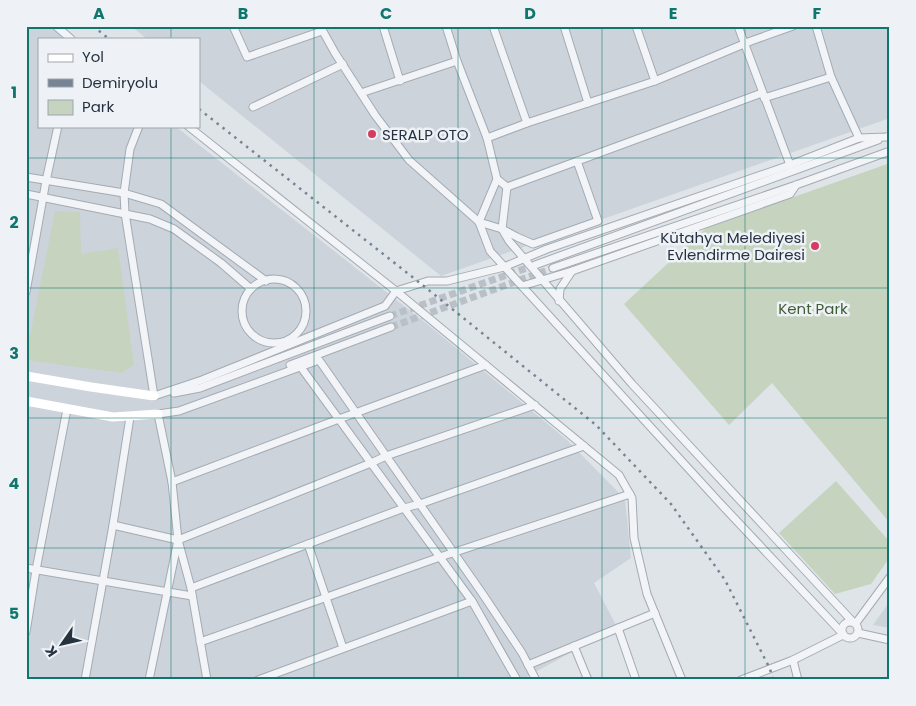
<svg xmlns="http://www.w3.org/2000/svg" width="916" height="706" font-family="Poppins,sans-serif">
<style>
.built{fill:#cdd3db}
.green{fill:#c6d3bf}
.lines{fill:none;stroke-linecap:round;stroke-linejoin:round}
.minor-tunnel{stroke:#bac0c7;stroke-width:7;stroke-dasharray:7 3.5;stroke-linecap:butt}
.minor-casing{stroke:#a4abb3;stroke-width:9}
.minor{stroke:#f2f4f7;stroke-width:7}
.secondary{stroke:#fff;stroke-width:9}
.rail{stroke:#778493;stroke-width:2.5;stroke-dasharray:2.5 5;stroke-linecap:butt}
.grid{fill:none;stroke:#0f766e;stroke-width:1;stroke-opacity:0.55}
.poi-dot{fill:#d53d60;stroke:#eef2f6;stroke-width:2}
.labels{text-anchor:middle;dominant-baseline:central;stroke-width:5;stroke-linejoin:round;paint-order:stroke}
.poi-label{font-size:15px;fill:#273241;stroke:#eef2f6;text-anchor:start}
.park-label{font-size:15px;fill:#3f5d33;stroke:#eef2f6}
.neatline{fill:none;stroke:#0f766e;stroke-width:2}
.grid-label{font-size:16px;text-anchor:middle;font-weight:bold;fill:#0f766e}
</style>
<rect width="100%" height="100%" fill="#dfe4e9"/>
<g class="built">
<path d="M26 26H50L64 39H39V126H175L427 324 567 440 625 499 631 558 594 583 617 627 521 680H26Z"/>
<path d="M131 26H890V118L441 276 199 81V39H147Z"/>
<path d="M890 601V628L873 625Z"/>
</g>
<g class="green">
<path d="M890 163V523L772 383 729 425 624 304 706 228Z"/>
<path d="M55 211 80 212 81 254 118 248 134 365 121 373 26 360V355Z"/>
<path d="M836 481 890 542V557L871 584 835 594 779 533Z"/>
</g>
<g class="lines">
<g class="minor-tunnel">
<path d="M390 316 535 265"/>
<path d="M391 327 553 268"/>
</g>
<defs>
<g id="minor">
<path d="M56 26 71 39"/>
<path d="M233 26 247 57 322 31"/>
<path d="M320 26 335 53 375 115 409 160 479 222 490 251 719 502 843 634"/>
<path d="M383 26 400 81"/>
<path d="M446 26 457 61 487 138 497 179 507 187"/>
<path d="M493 26 527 123"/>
<path d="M564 26 588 103"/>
<path d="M636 26 655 81"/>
<path d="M738 26 790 165"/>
<path d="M816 26 831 77 859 138"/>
<path d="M361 93 457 61"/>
<path d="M764 98 831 77"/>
<path d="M253 107 343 64"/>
<path d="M139 126 130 149 124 193 125 213 154 396"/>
<path d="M188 126 396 291 619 475 632 498 634 538 647 594 682 680"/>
<path d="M487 138 527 123 655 81 751 41 793 26"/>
<path d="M26 177 124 193 161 204 266 281"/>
<path d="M497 179 479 222 502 229 517 237 533 244 598 221 577 161"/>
<path d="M507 187 502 229 509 241 632 384 853 622"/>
<path d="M507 187 762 93"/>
<path d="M26 194 150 219 174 229 221 263 251 289"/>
<path d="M535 265 878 140"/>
<path d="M553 268 796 185 890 151"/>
<circle cx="274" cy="311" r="32"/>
<path d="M522 286 572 271"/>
<path d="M26 292 46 181 58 126"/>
<path d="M559 301 560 289 572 271 790 194 796 185"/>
<path d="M290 365 391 327"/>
<path d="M300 366 472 601 517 680"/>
<path d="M174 393 200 388 390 316"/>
<path d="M154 396 202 380 385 306 396 291 428 281H447L504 267 547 249 790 165 859 138 886 137 890 136"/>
<path d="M158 414 179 411 319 360 482 593 522 653 536 680"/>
<path d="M158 414 172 482 178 540 191 588 207 680"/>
<path d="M172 482 339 419 486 365"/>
<path d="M113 525 178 540 149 680"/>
<path d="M178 540 371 463 386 456 535 405"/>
<path d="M308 544 343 648"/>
<path d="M26 568 192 596"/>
<path d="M191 588 404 508 420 504 584 446"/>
<circle cx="850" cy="630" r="8"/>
<path d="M856 623 890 577"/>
<path d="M618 628 636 680"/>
<path d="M26 632 36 570 67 409"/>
<path d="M858 633 890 640"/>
<path d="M200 642 440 557 630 494"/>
<path d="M574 646 588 680"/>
<path d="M793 660 798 680"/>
<path d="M528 665 655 613"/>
<path d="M85 680 113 525 130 417"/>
<path d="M258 680 472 601"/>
<path d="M741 680 793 660 843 635"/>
</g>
</defs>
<use href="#minor" class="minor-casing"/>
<use href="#minor" class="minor"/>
<g class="secondary">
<path d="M26 376 91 387 154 396"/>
<path d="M26 401 113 417 158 414"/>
</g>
<g class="rail">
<path d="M93 26 109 39"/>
<path d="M199 109 420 283 596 425 671 504 725 580 770 669 773 680"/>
</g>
</g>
<path class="grid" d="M171 26V39M314 26V680M458 26V680M602 26V680M745 26V680M171 126V680M26 158H890M26 288H890M26 418H890M26 548H890"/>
<g class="poi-dot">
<circle cx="372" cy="134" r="5"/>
<circle cx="815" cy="246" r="5"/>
</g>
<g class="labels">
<g class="poi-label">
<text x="382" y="134">SERALP OTO</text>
<text x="805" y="237" text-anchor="end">Kütahya Melediyesi<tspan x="805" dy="17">Evlendirme Dairesi</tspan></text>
</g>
<g class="park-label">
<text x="813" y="308">Kent Park</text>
</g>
</g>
<rect width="916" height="706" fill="none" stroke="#eef2f6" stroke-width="55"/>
<rect x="38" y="38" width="162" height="90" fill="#eef2f6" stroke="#9ea5ae"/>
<rect x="48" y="54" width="25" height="8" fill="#ffffff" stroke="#9ea5ae"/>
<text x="82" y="62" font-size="15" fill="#273241">Yol</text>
<rect x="48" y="79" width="25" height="8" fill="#778493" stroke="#9ea5ae"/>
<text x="82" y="88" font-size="15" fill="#273241">Demiryolu</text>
<rect x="48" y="100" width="25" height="15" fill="#c6d3bf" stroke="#9ea5ae"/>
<text x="82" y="112" font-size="15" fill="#273241">Park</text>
<g transform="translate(62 644) rotate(236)" stroke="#eef2f6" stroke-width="4" paint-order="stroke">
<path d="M0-4L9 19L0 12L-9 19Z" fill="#273241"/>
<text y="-8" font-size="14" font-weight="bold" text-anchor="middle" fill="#273241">K</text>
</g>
<rect x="28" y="28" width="860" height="650" class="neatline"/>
<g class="grid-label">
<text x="99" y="19">A</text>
<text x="243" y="19">B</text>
<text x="386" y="19">C</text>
<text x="530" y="19">D</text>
<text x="673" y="19">E</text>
<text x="817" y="19">F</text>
<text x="14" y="98">1</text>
<text x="14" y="228">2</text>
<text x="14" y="359">3</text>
<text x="14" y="489">4</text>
<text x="14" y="619">5</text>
</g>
</svg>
